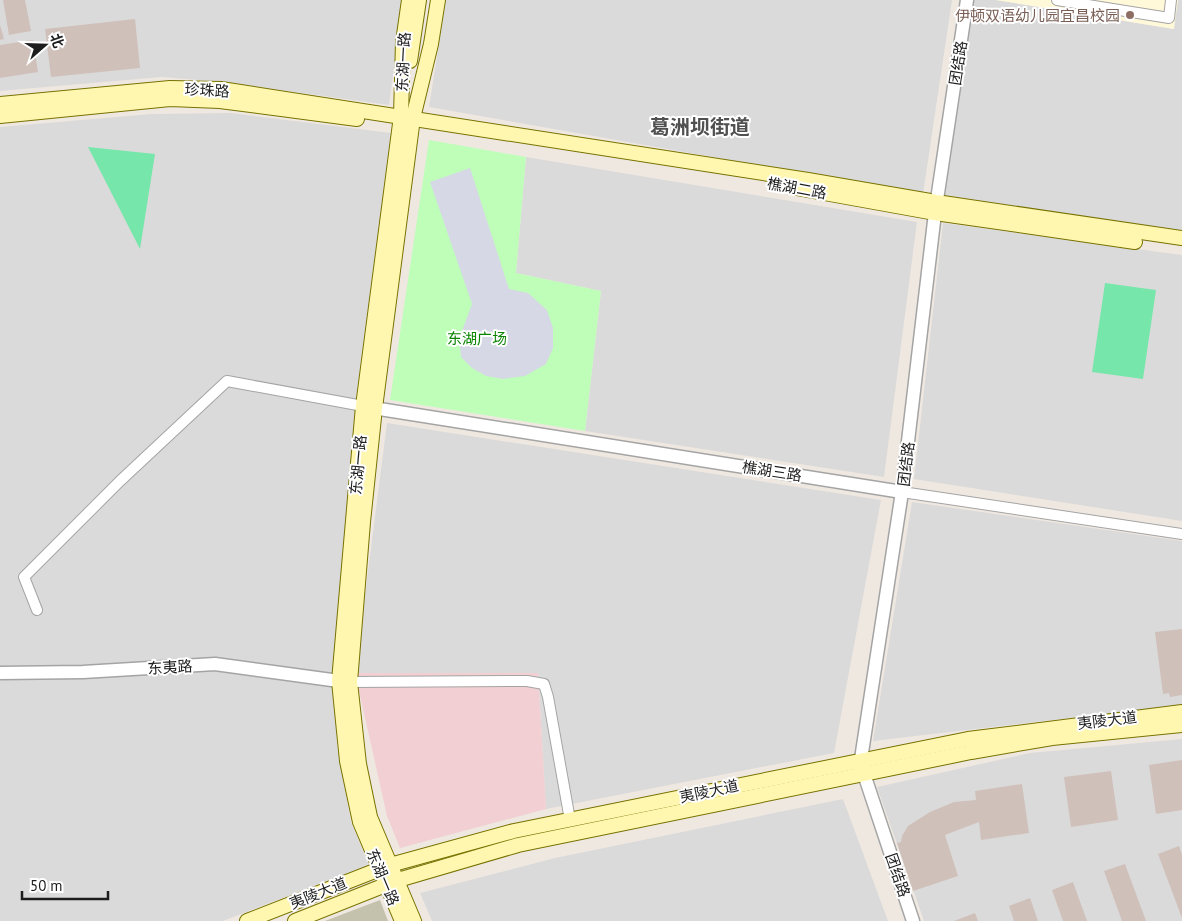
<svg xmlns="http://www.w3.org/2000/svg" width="1182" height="921" font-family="'PT Sans','Noto Sans SC',sans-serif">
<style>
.residential{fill:#dbdada}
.commercial{fill:#f2cfd3}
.education{fill:#fff9da}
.construction{fill:#c4c1ac}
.park{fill:#befeb9}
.pitch{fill:#77e6aa}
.plaza{fill:#d6d8e5}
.building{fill:#cfc0ba}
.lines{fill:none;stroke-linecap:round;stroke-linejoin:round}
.minor-casing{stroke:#a4a4a4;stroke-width:12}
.tertiary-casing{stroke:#a4a4a4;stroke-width:15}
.secondary-casing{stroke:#777200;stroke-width:16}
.minor{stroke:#fff;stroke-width:10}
.tertiary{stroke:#fff;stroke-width:12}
.secondary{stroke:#fff7af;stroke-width:14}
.education-dot{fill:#8d6e63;stroke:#fff;stroke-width:2}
.labels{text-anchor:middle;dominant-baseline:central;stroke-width:4;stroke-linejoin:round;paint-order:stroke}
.education-label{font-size:15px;fill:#785e54;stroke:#fff;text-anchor:end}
.street-label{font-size:15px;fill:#1d1d1d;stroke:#fff}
.park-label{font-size:15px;fill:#0a8401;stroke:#fff}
.district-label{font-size:20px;font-weight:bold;fill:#505050;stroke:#fff}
</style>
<rect width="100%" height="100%" fill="#efe8e1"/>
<g class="residential">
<path d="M0 0H403L389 105 222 82 162 77 0 91Z"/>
<path d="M446 0H952L923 194 429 107Z"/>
<path d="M973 0H996L1173 29 1178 0H1182V233L943 199Z"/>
<path d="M231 113 391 133 356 398 334 668 337 746 351 822 369 865 223 921H0V127L151 114Z"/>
<path d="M526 157 917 222 884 477 585 431 601 291 516 273Z"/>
<path d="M943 223 1182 255V521L914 479Z"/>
<path d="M387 423 881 500 834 753 546 809 538 673H355Z"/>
<path d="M912 502 1182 541V705L873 741Z"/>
<path d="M1182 739V921H924L877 787 1030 753Z"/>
<path d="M843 799 888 921H432L420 893 555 858Z"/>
</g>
<path class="commercial" d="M355 673H538L546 809 400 848 387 816Z"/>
<path class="education" d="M996 0H1178L1174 29Z"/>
<path class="construction" d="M380 900 388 921H325Z"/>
<path class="park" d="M429 140 526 157 516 273 601 291 585 431 390 400Z"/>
<g class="pitch">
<path d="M88 147 155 154 140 249Z"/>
<path d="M1105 283 1156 290 1143 379 1092 372Z"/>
</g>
<path class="plaza" d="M470 168 509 289 528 293 547 310 553 328V348L546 364 525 376 503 379 486 376 472 368 461 357 459 339 472 304 430 182Z"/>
<g class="building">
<path d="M3 0H25L31 31 9 35Z"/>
<path d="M135 19 140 68 51 77 45 29Z"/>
<path d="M0 25 4 39 0 40Z"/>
<path d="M33 40 38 72 0 78V45Z"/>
<path d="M1182 629V695L1170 697 1169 693 1163 694 1155 632Z"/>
<path d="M1182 760V810L1156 814 1149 765Z"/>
<path d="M1111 771 1118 820 1071 827 1064 777Z"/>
<path d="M1022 784 1029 833 981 840 979 822 945 835 958 876 913 891 897 843 901 842 902 836 908 826 930 812 954 802 976 800 975 791Z"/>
<path d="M1179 846 1182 855V918L1158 854Z"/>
<path d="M1125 864 1146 921H1122L1104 871Z"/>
<path d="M1073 882 1087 921H1063L1052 890Z"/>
<path d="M1030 898 1038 921H1014L1009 906Z"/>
<path d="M975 913 978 921H954Z"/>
</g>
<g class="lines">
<defs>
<g id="minor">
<path d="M1057 0 1169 18 1171 0"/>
<path d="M902 492 1182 534"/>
<path d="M37 610 24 577 120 481 227 381 363 406"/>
<path d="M350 682 527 681 544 684 548 697 570 820"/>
</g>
<g id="tertiary">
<path d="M367 407 902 492"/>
<path d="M0 673 83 672 215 664 339 681"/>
<path d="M913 921 864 774 861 759 902 492 935 213 967 0"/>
</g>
<g id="secondary">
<path d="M410 61 419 0"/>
<path d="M0 104 170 88 221 89 808 180 936 202 1182 238"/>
<path d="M0 116 170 99 220 101 357 119"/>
<path d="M791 187 935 213 1135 242"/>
<path d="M247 921 390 865 514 831 968 739 1182 712"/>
<path d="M295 921 398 880 518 845 971 752 1052 738 1182 725"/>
<path d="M402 921 360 822 347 761 339 681 363 406 401 116 403 42 409 0"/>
<path d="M414 921 370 817 359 764 350 682 363 522 375 408 413 118 431 44 438 0"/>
</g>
</defs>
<use href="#minor" class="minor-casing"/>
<use href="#tertiary" class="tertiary-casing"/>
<use href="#secondary" class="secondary-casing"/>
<use href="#minor" class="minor"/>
<use href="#tertiary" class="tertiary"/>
<use href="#secondary" class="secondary"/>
</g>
<circle class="education-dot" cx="1130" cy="15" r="5"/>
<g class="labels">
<g class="education-label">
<text x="1120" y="15">伊顿双语幼儿园宜昌校园</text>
</g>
<g class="street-label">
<text transform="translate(403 62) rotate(-87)">东湖一路</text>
<text transform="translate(958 63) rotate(-81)">团结路</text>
<text transform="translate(207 90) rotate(3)">珍珠路</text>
<text transform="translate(797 188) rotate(10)">樵湖二路</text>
<text transform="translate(906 464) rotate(-83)">团结路</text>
<text transform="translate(358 465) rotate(-85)">东湖一路</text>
<text transform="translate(772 471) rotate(9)">樵湖三路</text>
<text transform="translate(170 667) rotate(-3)">东夷路</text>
<text transform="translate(1107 720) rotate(-7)">夷陵大道</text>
<text transform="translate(709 791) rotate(-12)">夷陵大道</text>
<text transform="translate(898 875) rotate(71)">团结路</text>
<text transform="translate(383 877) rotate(67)">东湖一路</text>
<text transform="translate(318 893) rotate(-22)">夷陵大道</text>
</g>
<g class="park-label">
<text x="477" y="338">东湖广场</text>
</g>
<g class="district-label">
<text x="700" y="127">葛洲坝街道</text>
</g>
</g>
<g transform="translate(45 45) rotate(70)" stroke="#ffffff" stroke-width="4" paint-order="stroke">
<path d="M0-4L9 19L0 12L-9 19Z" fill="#1d1d1d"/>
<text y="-8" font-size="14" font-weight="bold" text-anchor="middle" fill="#1d1d1d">北</text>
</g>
<path d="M22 891v8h86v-8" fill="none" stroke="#1d1d1d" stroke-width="2.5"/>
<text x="30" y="891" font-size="15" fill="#1d1d1d" stroke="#ffffff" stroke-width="4" paint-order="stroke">50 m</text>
</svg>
